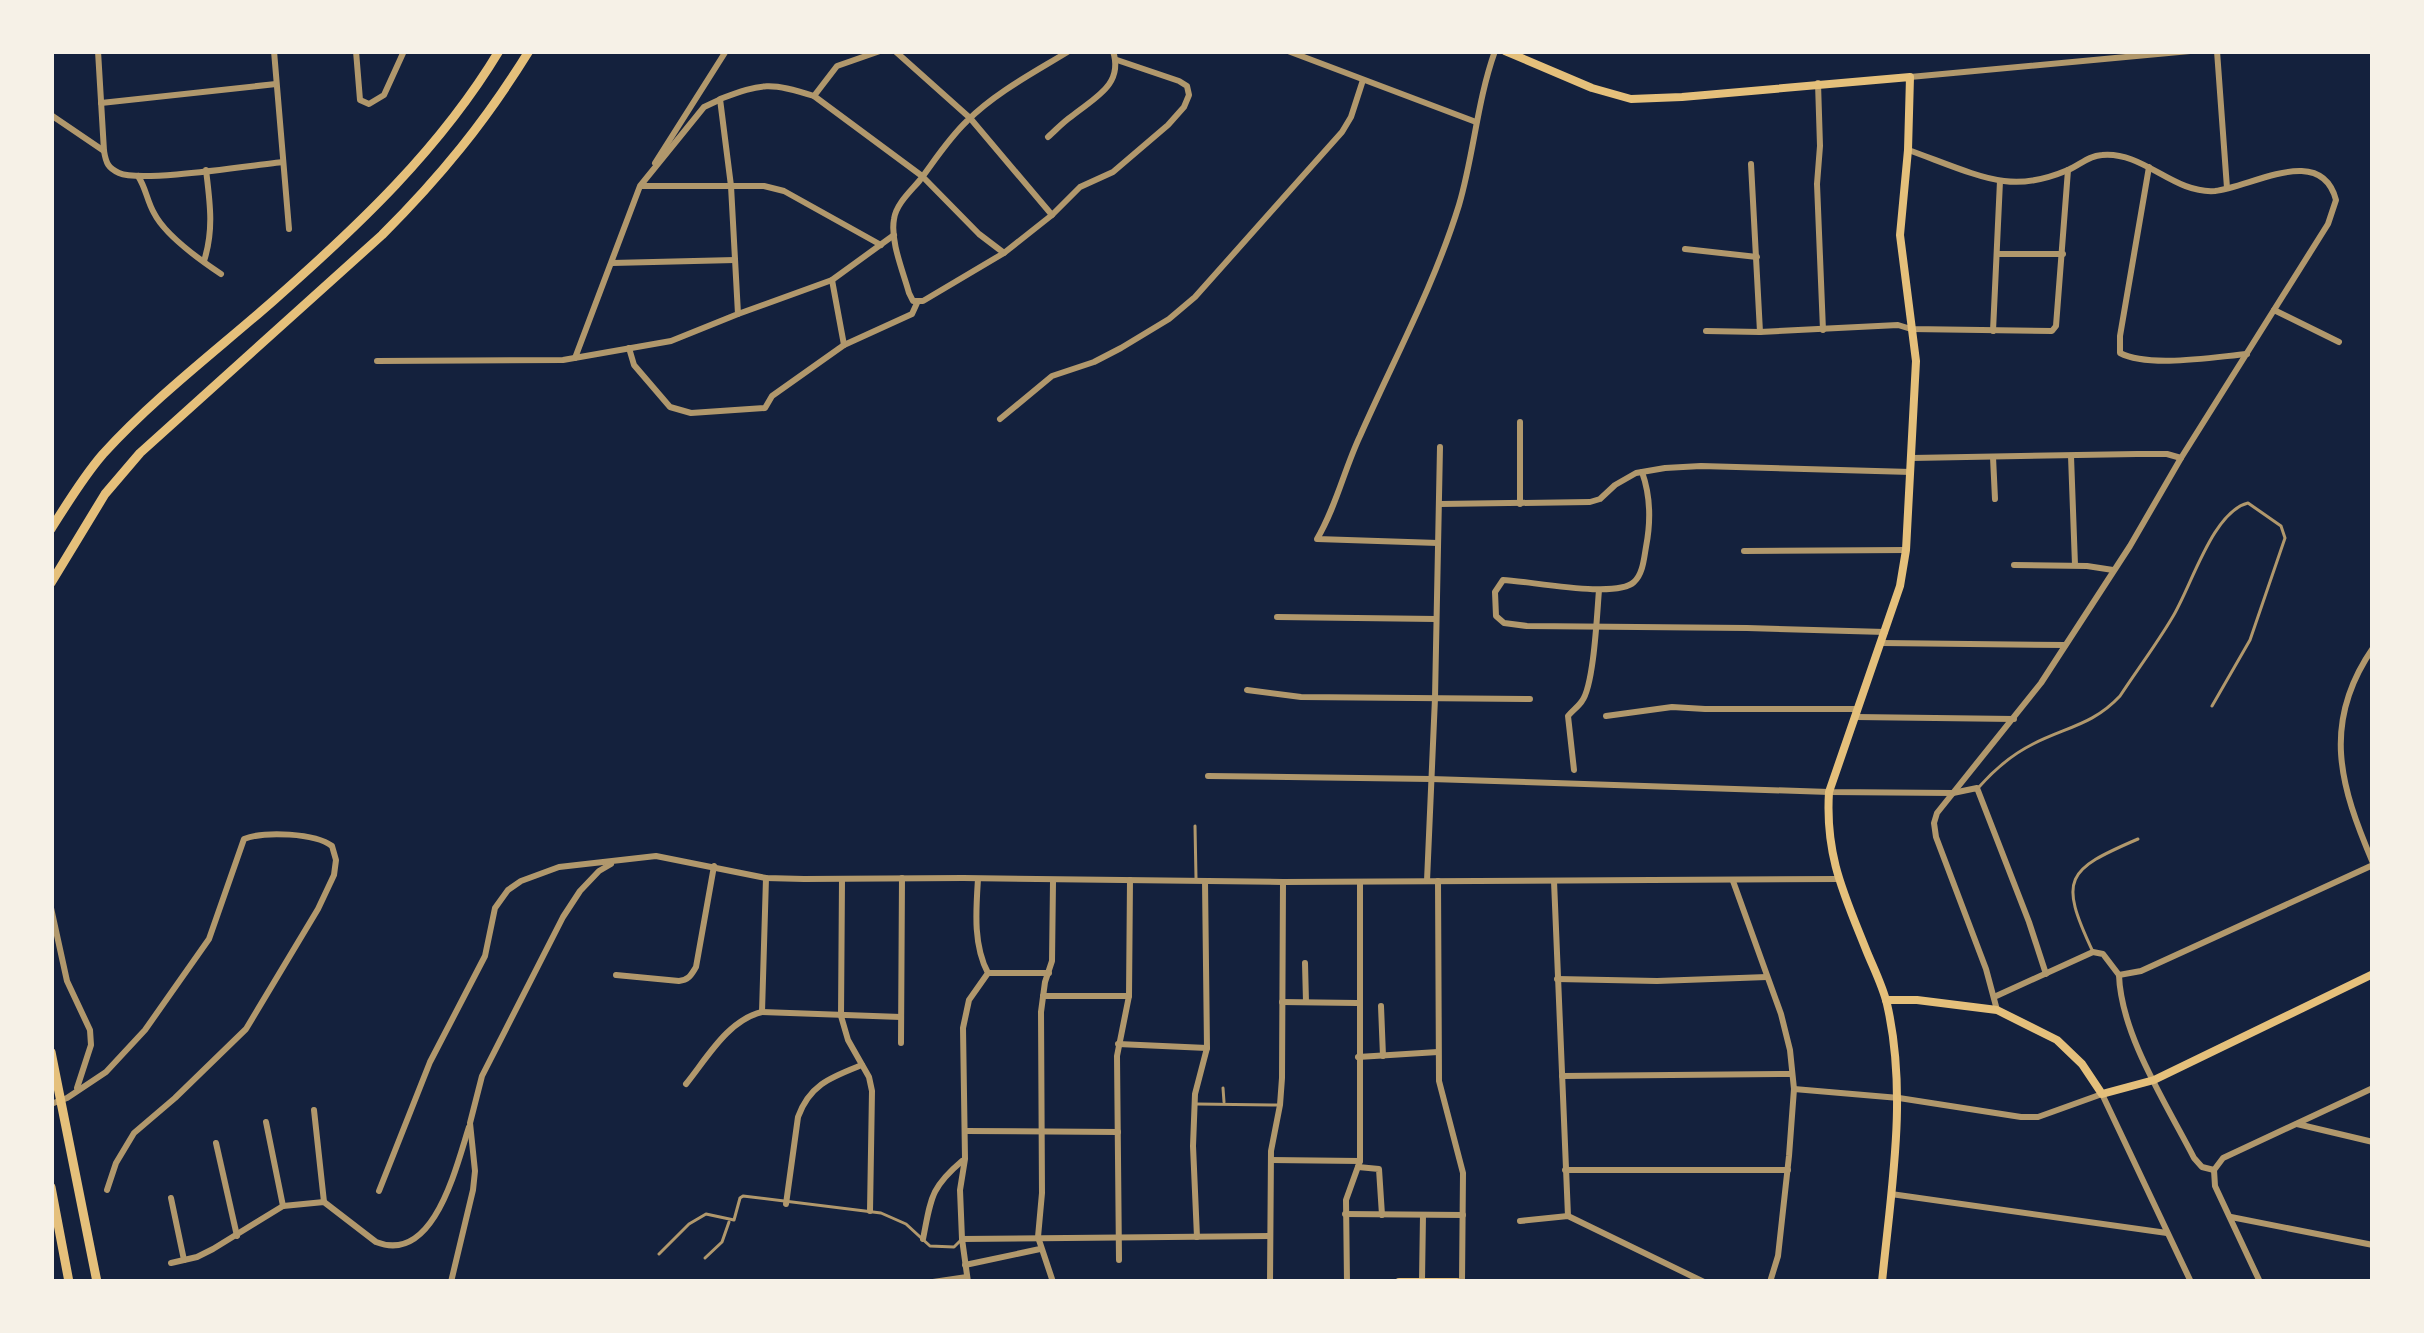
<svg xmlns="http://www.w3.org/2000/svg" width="2424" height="1333" font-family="Montserrat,sans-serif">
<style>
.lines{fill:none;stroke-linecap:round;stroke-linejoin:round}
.service{stroke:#b1986c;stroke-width:3}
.minor{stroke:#b1986c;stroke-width:6}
.secondary{stroke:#e5c07b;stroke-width:8}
.trunk{stroke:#e5c07b;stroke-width:9}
</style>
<rect width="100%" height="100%" fill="#14213d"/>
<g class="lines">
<g class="service">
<path d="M1979 787C1994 770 2013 754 2033 744 2066 727 2093 725 2120 696 2137 670 2156 645 2172 618 2191 588 2212 512 2248 503L2281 526 2285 538 2250 640 2212 706"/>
<path d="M1195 826 1196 878"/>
<path d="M2093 952C2058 878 2066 870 2138 839"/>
<path d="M1223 1088 1224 1102"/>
<path d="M1197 1104 1277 1105"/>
<path d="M659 1254 689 1224 706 1214 734 1220 740 1198 743 1196 881 1213 906 1224 930 1246 954 1247 962 1239"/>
<path d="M705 1258 722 1242 729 1222"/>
</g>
<g class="minor">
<path d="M98 51 104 151C106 163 108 168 119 173 141 183 253 165 283 162"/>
<path d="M274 51 289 229"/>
<path d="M356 51 360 100 369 104 384 95 404 51"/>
<path d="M895 51 970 118 1052 215 1080 187 1113 172 1168 125 1184 107 1189 95 1187 86 1179 81 1117 60"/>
<path d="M1288 51 1476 122"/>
<path d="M2217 51 2227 188"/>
<path d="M1910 77 2190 51"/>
<path d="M1818 83 1820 146 1817 184 1823 330"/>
<path d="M814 96 922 176 979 234 1004 253 923 301H913L909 293C903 271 890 241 894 219 896 204 911 191 920 180 935 160 949 138 967 121 996 92 1035 72 1069 51"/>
<path d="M101 103 276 84"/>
<path d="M51 115 104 151"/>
<path d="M1048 137C1056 130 1063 122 1072 116 1094 98 1124 85 1113 51"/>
<path d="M1908 150C1935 159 1977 178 2004 181 2025 184 2049 178 2068 170 2080 165 2088 156 2102 155 2144 151 2173 194 2215 191 2252 187 2321 143 2336 200L2328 224 2181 458 2130 546 2041 683 1937 813 1934 823 1936 837 1986 969 1997 1010"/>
<path d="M655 163 726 51"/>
<path d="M1751 164 1760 332"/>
<path d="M2149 167 2120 336V353C2149 368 2213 357 2247 354"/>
<path d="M138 176C146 188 147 201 154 213 165 235 200 260 221 274"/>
<path d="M642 186H764L784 191 881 245"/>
<path d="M1685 249 1757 257"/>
<path d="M1004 253 1052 215"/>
<path d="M1999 254H2063"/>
<path d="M204 261C214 230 210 203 206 170"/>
<path d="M612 263 735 260"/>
<path d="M832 280 844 345 912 314 917 303"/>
<path d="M2274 310 2339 342"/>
<path d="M738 314 832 280 894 235"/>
<path d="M1706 331 1760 332 1898 325 1911 329 2052 331 2056 326 2068 170"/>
<path d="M1993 331 2000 181"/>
<path d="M629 348 634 365 670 407 691 413 765 408 772 396 844 345"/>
<path d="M575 358 640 186 704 107 719 100"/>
<path d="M377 361 563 360 671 341 738 314 731 186 720 99C762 83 771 82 814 96L837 66 880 51"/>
<path d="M1000 419 1052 376 1094 362 1121 348 1169 319 1195 297 1342 132 1351 117 1363 80"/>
<path d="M1520 422V504"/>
<path d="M2071 456 2075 565"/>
<path d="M1993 457 1995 499"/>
<path d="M1912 458 2137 454H2167L2181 458"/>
<path d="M1642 472C1651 497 1651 521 1646 547 1644 558 1643 574 1634 582 1616 599 1530 581 1503 580L1495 592 1496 616 1504 623 1527 626 1747 628 1885 632"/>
<path d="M1440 504 1590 502 1600 499 1615 485 1636 473 1665 468 1701 466 1911 472"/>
<path d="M1438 543 1317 539C1336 507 1344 470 1360 436 1394 359 1434 286 1459 205 1474 154 1477 101 1495 51"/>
<path d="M1744 551 1906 550"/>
<path d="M2014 565 2087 566 2113 570"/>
<path d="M1277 617 1436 619"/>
<path d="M1882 643 2065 645"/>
<path d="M2373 648C2321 723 2340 786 2373 863"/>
<path d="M1247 690 1301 697 1530 699"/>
<path d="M1606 716 1672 707 1705 709H1857"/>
<path d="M1856 717 2014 719"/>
<path d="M1574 770 1568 716C1572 711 1578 707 1582 701 1594 685 1597 613 1599 590"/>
<path d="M1208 776 1431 779 1829 792 1953 793 1977 788 2029 922 2046 974"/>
<path d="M842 880 841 1016 848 1040 869 1077 872 1091 870 1211"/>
<path d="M1427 881 1435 698 1440 447"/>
<path d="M1438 881 1439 1081 1463 1173 1462 1282"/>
<path d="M1554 881 1568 1216"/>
<path d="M1733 881 1781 1014 1790 1050 1794 1089 1789 1156 1778 1256 1770 1282"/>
<path d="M51 908 67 981 90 1030 91 1045 77 1088"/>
<path d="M1305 963 1306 1002"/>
<path d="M988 973H1049"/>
<path d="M616 975 679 981C689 980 691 975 696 967L714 866"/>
<path d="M2119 975 2141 971 2373 865"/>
<path d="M2119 975C2121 1035 2167 1105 2194 1158L2202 1167 2214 1170"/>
<path d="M1557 979 1657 981 1767 977"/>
<path d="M1043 996H1129"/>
<path d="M1994 997 2093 952 2103 954 2119 975"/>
<path d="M1282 1002 1357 1003"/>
<path d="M1381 1006 1383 1056"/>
<path d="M762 1012 766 878"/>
<path d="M901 1043 902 878"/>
<path d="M1118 1044 1207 1048"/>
<path d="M1358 1057 1438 1052"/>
<path d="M1562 1076 1792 1074"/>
<path d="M686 1084C707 1058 728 1020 762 1012L901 1017"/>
<path d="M1794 1089 1899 1098 2021 1117H2038L2102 1094 2191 1282"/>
<path d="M51 1104 67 1098 106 1072 145 1030 209 939 244 839C265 831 315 833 332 846L336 860 334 875 318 909 246 1029 175 1098 134 1133 116 1163 107 1190"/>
<path d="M314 1110 324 1202"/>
<path d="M266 1122 283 1206"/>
<path d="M2297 1124 2373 1142"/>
<path d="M966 1131 1118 1132"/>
<path d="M216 1143 237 1236"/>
<path d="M1271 1160 1360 1161"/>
<path d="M1358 1167 1379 1169 1382 1215"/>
<path d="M1565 1170H1788"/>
<path d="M2214 1170 2223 1158 2373 1088"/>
<path d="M2214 1170 2215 1186 2260 1282"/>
<path d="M379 1191 430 1062 485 956 495 908 508 890 521 881 559 867 656 856 766 878 804 879 963 878 1283 882 1838 879"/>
<path d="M1891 1194 2167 1233"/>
<path d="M171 1198 184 1260"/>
<path d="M786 1204 798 1117C810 1084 832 1077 862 1065"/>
<path d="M1345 1214 1463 1215"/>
<path d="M2231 1217 2373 1245"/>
<path d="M1520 1221 1568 1216 1704 1282"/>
<path d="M1197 1237 1193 1146 1195 1094 1207 1048 1205 881"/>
<path d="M923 1239C931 1199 930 1188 962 1161"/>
<path d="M962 1239 1270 1236"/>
<path d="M1119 1260 1117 1056 1129 996 1130 880"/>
<path d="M171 1263 197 1257 213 1249 283 1206 324 1202 376 1242C434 1265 456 1167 469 1127"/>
<path d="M965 1265 1040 1249"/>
<path d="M1422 1281 1423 1215"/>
<path d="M451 1282 473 1190 475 1171 470 1123 482 1076 563 917 580 891 599 871 611 864"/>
<path d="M933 1282 967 1277"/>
<path d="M968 1282 962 1239 960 1190 965 1159 963 1028 969 1000 988 973C973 945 976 910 978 879"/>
<path d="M1053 1282 1038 1237 1042 1193 1041 1012 1045 982 1052 961 1053 882"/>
<path d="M1270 1282 1271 1151 1280 1105 1282 1078 1283 882"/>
<path d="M1347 1282 1346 1200 1360 1161V882"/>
</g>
<g class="secondary">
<path d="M1505 51 1592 88 1631 99 1682 97 1910 77 1908 150 1900 235 1916 361 1906 550 1900 586 1829 792C1825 856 1844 894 1867 952 1874 969 1883 987 1887 1004 1908 1095 1891 1190 1882 1282"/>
<path d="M1886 1000H1917L1997 1010 2057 1040 2082 1064 2102 1094 2154 1080 2373 974"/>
<path d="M1399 1282H1457"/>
</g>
<g class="trunk">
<path d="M51 529C67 504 83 477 103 454 154 398 216 351 273 301 358 226 440 149 499 51"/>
<path d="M51 583 105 494 140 453 382 235C441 176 485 122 529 51"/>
<path d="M51 1052 97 1282"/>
<path d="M51 1187 69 1282"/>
</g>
</g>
<rect width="2424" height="1333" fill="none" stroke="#f6f1e7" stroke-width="108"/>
</svg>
